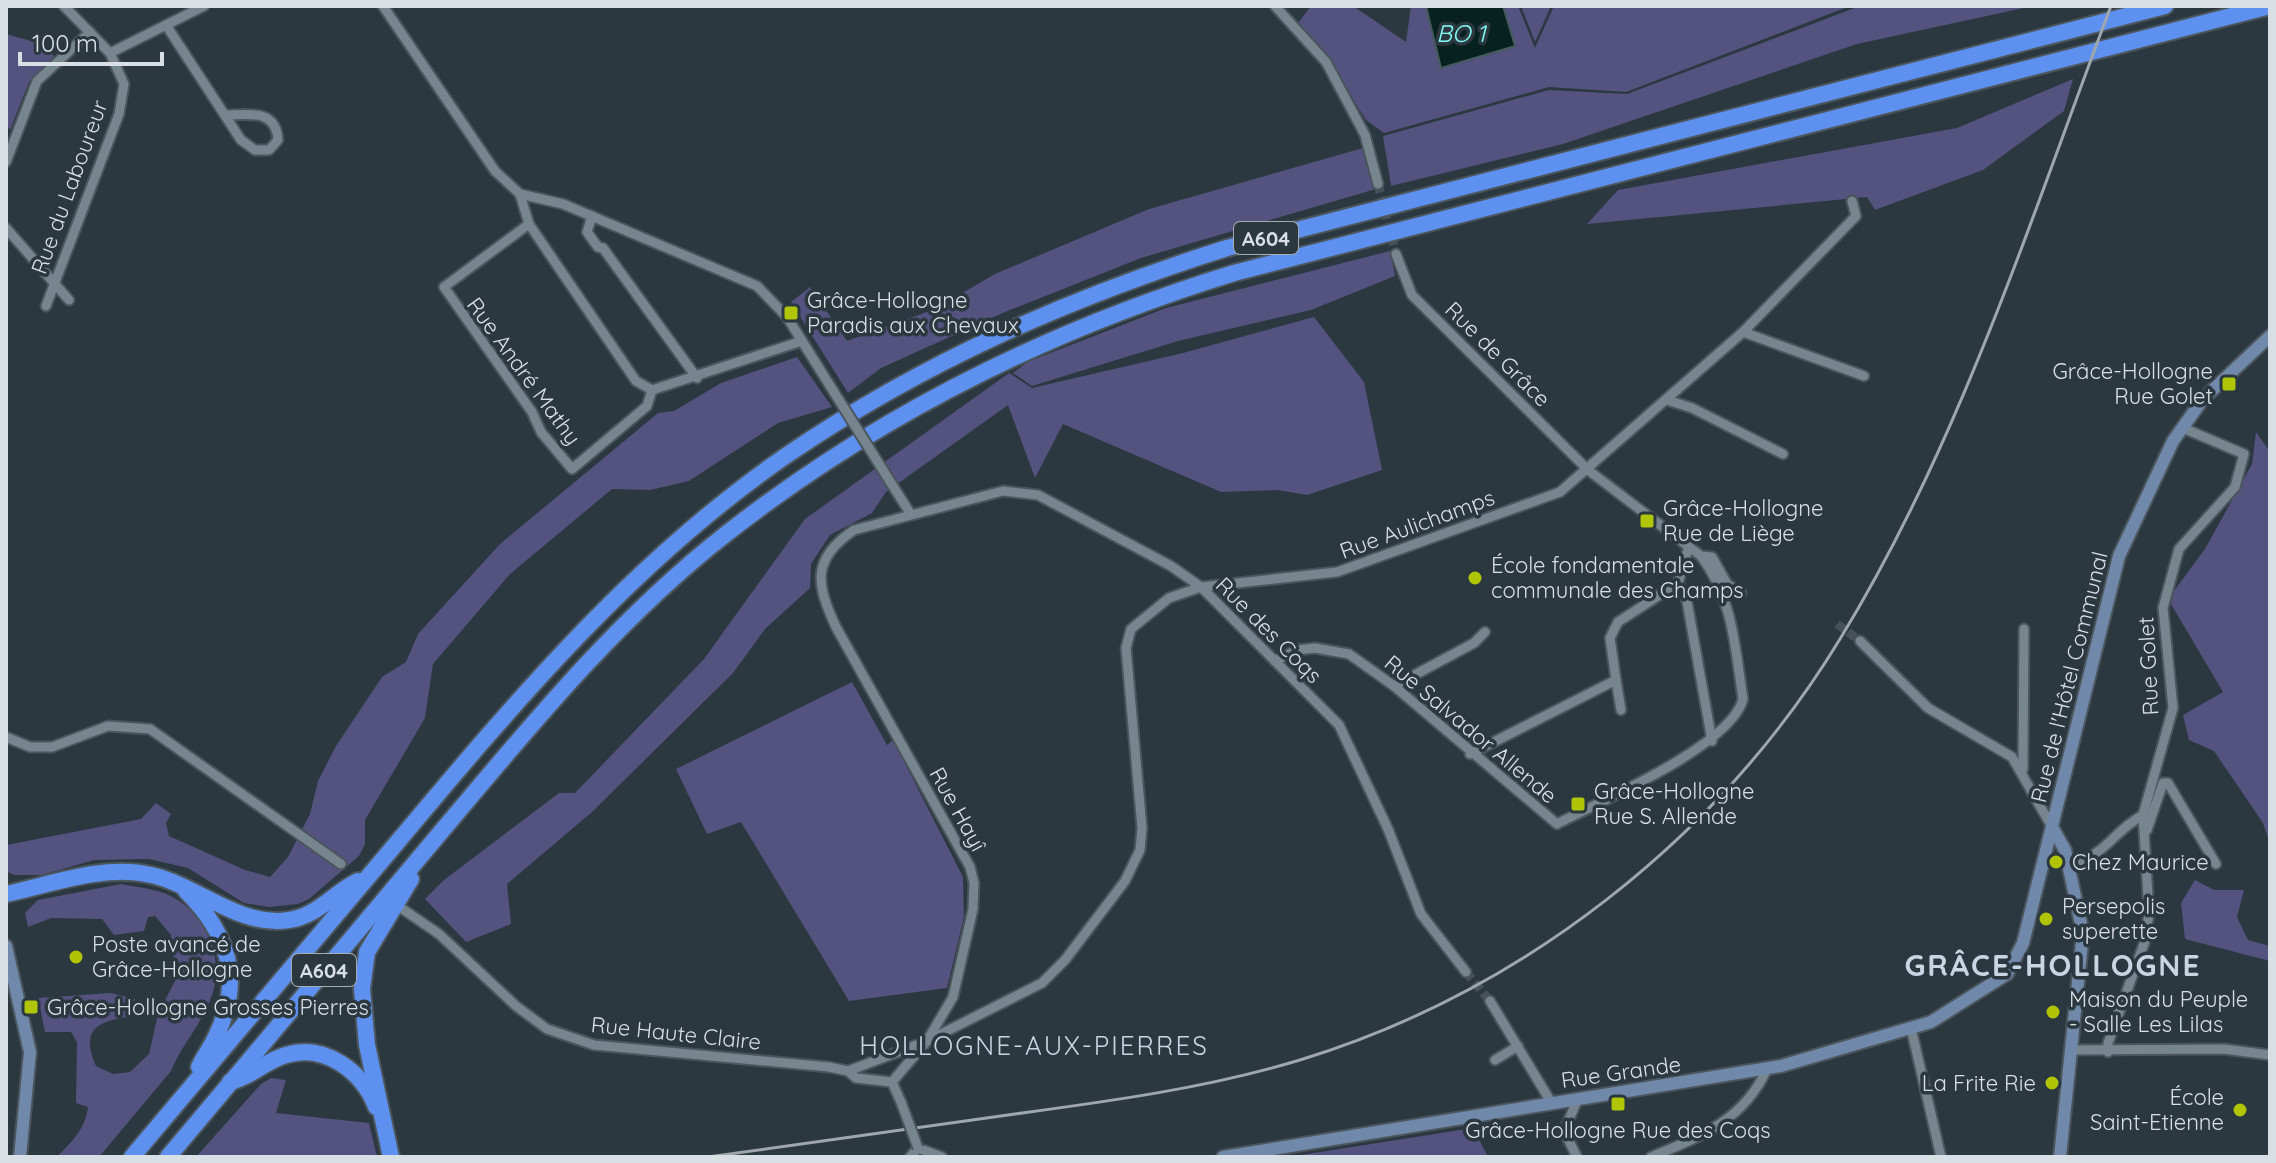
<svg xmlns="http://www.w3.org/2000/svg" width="2276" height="1163" font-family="Quicksand,sans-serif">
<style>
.green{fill:#54527f}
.water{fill:#06211f;stroke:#455a5a;stroke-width:2}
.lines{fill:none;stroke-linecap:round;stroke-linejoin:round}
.street-tunnel{stroke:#465159;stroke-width:9;stroke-dasharray:9 4.5;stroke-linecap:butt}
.street-casing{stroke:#4b555c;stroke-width:13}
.secondary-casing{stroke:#4b555c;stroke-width:16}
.highway-casing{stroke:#4b555c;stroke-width:20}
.street{stroke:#77858e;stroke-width:9}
.secondary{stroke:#7089ab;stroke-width:12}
.highway{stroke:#5e91ef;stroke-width:16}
.rail{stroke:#9ea7ad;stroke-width:3}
.street-bridge-casing{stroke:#4b555c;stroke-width:13;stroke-linecap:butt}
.street-bridge{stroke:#77858e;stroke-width:9}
.poi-dot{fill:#afc506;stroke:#2c3840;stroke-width:3}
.labels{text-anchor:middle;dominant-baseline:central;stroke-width:7;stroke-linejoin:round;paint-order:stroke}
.shield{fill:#2c3840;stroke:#a4adb4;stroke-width:2}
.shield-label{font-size:20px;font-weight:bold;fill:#d8dfe5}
.street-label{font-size:22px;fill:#d8dfe5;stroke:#2c3840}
.poi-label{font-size:22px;fill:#d8dfe5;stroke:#2c3840;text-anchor:start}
.water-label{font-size:24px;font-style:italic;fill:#82fcf4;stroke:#2c3840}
.quarter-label{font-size:26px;letter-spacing:2px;fill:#c7d6e1;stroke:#2c3840}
.district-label{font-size:30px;font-weight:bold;letter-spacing:2px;fill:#c7d6e1;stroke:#2c3840}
</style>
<rect width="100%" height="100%" fill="#2c3840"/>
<g class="green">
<path d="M1311 6H1353L1406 42 1411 6H1426L1441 67 1515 46 1503 6H1518L1535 48 1554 6H1850L1626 92 1549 87 1384 133 1366 120 1329 61 1298 23Z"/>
<path d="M1521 6H1551L1535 42Z"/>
<path d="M1860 6H2033L1857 44 1563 144 1391 186 1383 136 1549 90 1627 94Z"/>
<path d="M6 34 42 44 54 56 29 82 10 130 6 125Z"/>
<path d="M2073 79 2064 111 1983 170 1875 210 1867 197 1587 224 1618 190 1957 128Z"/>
<path d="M1363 148 1376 189 1141 258 1005 312 881 368 848 393 791 302 810 287 847 341 935 309 995 274 1149 209Z"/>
<path d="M1390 251 1395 276 1311 310 1178 341 1032 386 1013 373 1027 362 1166 308Z"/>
<path d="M1314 317 1364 382 1382 470 1307 495 1277 490 1221 492 1063 424 1035 478 1008 405 886 492 872 513 830 535 811 564 810 588 765 629 733 673 592 812 507 884 511 924 466 942 425 899 444 880 559 793H575L704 659 805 519 1009 373 1032 388 1183 353Z"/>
<path d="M797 357 832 407 778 423 689 481 650 490 612 489 510 574 433 664 425 718 365 820V844L359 856 309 899 298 904 269 907 244 903 188 868 149 859 94 860 42 875H14L6 871V845L141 819 156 803 171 814 166 823 169 836 245 870 270 877 288 857 310 814 318 781 336 746 382 677 406 662 418 634 500 544 658 413 674 411 721 383Z"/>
<path d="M2256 432 2270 452V844L2263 823 2214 751 2189 740 2183 715 2223 692 2168 599 2205 549 2252 464Z"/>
<path d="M852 682 887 745 893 740 963 877 964 917 947 988 849 1001 741 822 707 834 676 769Z"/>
<path d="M2195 880 2214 890H2244L2237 917 2248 940 2270 946V961L2185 939 2181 903Z"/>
<path d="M121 884C135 887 150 888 164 893 203 908 226 956 212 995 202 1024 182 1044 171 1071L99 1157H57C72 1141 85 1130 88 1107L76 1103 77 1042 71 1032H45L38 998 111 993 135 999 133 1016C100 1021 79 1027 96 1066L113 1074 130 1072 149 1054 158 1014 176 979 171 935 155 916 148 917 144 931 114 935 102 919 51 918 28 927 25 913 38 900Z"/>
<path d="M271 1078 286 1080 276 1113 369 1123 377 1157H196L261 1084Z"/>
<path d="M1473 1128 1488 1157H1288Z"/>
</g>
<path class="water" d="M1426 6H1503L1515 46 1441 68Z"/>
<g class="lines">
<g class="street-tunnel">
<path d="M1378 184 1396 254"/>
<path d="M1837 624 1860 641"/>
<path d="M1466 972 1490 1001"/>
</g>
<defs>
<g id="street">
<path d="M383 6 495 171 520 194 563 204 757 286 787 317 817 365"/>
<path d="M1275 6 1326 62 1365 135 1378 184"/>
<path d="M166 25 241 140 255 150H269L278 140C276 110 251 114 228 115"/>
<path d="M110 53 204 6"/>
<path d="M6 162 37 81 90 32"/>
<path d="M520 194 529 224 636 381 652 390 802 341"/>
<path d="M592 216 587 232 598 247 603 248 697 378"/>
<path d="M529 224 444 287 532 412 541 432 572 469 647 406 652 390"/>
<path d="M6 228 69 300"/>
<path d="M1396 254 1412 295 1588 470 1701 556 1712 557 1727 584 1741 593"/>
<path d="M46 306 119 114 124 84 110 53 64 6"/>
<path d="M1743 332 1864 376"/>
<path d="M1667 400 1692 408 1783 454"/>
<path d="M891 483 910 513"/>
<path d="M1678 583 1686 596 1712 741"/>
<path d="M1860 641 1928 708 2012 757 2052 827"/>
<path d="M1275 661 1297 650 1315 648 1349 654 1394 686 1557 824C1601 801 1732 745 1743 699 1735 648 1733 598 1701 556"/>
<path d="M1616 680 1621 710"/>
<path d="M1394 686 1474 643 1485 632"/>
<path d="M6 737 30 747H52L108 726 150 729 341 864"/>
<path d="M1470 754 1616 680 1610 638 1618 622 1678 583 1689 546"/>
<path d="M2023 769 2024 629"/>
<path d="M2147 830 2163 783H2168L2216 864"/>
<path d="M2070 866C2110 852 2112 832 2143 815"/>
<path d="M401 908 439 934 516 1006 547 1029 594 1045 829 1067 848 1071 856 1078 892 1082"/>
<path d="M1490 1001 1551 1102"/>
<path d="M1911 1028 1941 1157"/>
<path d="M2071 1050 2224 1049 2270 1055"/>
<path d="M2108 1052V1043L2145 941 2149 913 2143 815 2173 708 2163 608 2179 549 2235 487 2244 454 2183 428"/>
<path d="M1495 1060 1518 1046"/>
<path d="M848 1071 927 1041 1042 983 1065 960 1125 881 1140 850 1142 828 1126 648 1131 629 1169 598 1201 587 1337 572 1560 492 1743 332 1856 216 1852 201"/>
<path d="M892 1082 927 1041 953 997 973 909 974 883 970 867 836 627C816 584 811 559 854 530L1003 491 1038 495 1171 566 1201 587 1339 725 1388 829 1421 914 1466 972"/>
<path d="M892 1082 901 1102"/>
<path d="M1577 1101 1564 1131 1577 1157"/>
<path d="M910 1157 918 1148 942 1157"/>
<path d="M1651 1157C1700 1137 1744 1120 1767 1069"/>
</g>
<g id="secondary">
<path d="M2052 827 2065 850 2083 933 2060 1157"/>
<path d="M6 946 30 1052 20 1157"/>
<path d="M1223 1157 1781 1066 1931 1022 2007 974 2023 943 2119 556 2173 441 2203 399 2270 336"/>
</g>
<g id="highway">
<path d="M186 891C227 932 244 978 217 1034 212 1046 204 1056 199 1067"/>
<path d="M6 894C53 884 103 864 151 875 197 885 239 928 289 920 318 916 333 893 358 881"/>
<path d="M230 1082C253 1076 265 1061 286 1055 325 1043 363 1072 376 1107"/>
<path d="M132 1157C220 1053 308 949 395 845 514 703 633 561 787 455 925 361 1069 298 1227 248L2165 6"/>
<path d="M168 1157C263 1045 356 932 451 820 536 719 621 616 726 534 879 414 1049 330 1234 273L2270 6"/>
<path d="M391 1157 367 1045 362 989 367 952 411 879"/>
</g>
</defs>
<use href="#street" class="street-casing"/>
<use href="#secondary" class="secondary-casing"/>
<use href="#highway" class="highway-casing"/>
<use href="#street" class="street"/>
<use href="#secondary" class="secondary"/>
<use href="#highway" class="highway"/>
<path class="rail" d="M708 1157C811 1143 913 1128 1015 1114 1111 1101 1207 1088 1300 1060 1522 992 1719 838 1840 639 1960 443 2030 220 2111 6"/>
<defs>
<g id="street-bridge">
<path d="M817 365 891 483"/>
<path d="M901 1102 918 1148"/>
</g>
</defs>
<use href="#street-bridge" class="street-bridge-casing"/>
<use href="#street-bridge" class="street-bridge"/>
</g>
<g class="poi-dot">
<rect x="783" y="305" width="16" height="16" rx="4"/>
<rect x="2221" y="376" width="16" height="16" rx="4"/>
<rect x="1639" y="513" width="16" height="16" rx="4"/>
<circle cx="1475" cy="578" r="8"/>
<rect x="1570" y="796" width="16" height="16" rx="4"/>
<circle cx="2056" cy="862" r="8"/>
<circle cx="2046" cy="919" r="8"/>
<circle cx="76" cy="957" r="8"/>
<rect x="23" y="999" width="16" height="16" rx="4"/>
<circle cx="2053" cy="1012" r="8"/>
<circle cx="2052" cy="1083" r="8"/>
<rect x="1610" y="1096" width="16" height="16" rx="4"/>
<circle cx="2240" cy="1110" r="8"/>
</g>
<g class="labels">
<g class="shield">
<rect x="1234" y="222" width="64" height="32" rx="6"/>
<rect x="292" y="954" width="64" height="32" rx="6"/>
</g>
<g class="shield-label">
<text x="1266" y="238">A604</text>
<text x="324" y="970">A604</text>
</g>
<g class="street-label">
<text transform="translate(69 187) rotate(-70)">Rue du Laboureur</text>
<text transform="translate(1498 354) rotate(45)">Rue de Grâce</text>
<text transform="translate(524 371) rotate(54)">Rue André Mathy</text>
<text transform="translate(1417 524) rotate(-20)">Rue Aulichamps</text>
<text transform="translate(1269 630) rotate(45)">Rue des Coqs</text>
<text transform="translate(2148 666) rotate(-93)">Rue Golet</text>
<text transform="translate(2069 677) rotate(-76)">Rue de l'Hôtel Communal</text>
<text transform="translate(1471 729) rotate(40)">Rue Salvador Allende</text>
<text transform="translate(958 809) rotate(61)">Rue Hayî</text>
<text transform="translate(676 1033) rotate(6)">Rue Haute Claire</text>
<text transform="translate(1621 1072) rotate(-8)">Rue Grande</text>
</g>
<g class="poi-label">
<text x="807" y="300">Grâce-Hollogne<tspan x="807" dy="25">Paradis aux Chevaux</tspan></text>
<text x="2213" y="371" text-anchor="end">Grâce-Hollogne<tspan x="2213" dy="25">Rue Golet</tspan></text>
<text x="1663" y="508">Grâce-Hollogne<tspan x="1663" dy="25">Rue de Liège</tspan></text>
<text x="1491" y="565">École fondamentale<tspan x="1491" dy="25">communale des Champs</tspan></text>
<text x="1594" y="791">Grâce-Hollogne<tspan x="1594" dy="25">Rue S. Allende</tspan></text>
<text x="2072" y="862">Chez Maurice</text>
<text x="2062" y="906">Persepolis<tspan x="2062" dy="25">superette</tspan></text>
<text x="92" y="944">Poste avancé de<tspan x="92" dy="25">Grâce-Hollogne</tspan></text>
<text x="2069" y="999">Maison du Peuple<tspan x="2069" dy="25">- Salle Les Lilas</tspan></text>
<text x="47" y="1007">Grâce-Hollogne Grosses Pierres</text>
<text x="2036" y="1083" text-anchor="end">La Frite Rie</text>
<text x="2224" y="1097" text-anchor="end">École<tspan x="2224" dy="25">Saint-Etienne</tspan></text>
<text x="1618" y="1130" text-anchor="middle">Grâce-Hollogne Rue des Coqs</text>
</g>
<g class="water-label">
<text x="1461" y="33">BO 1</text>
</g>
<g class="quarter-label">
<text x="1034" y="1045">HOLLOGNE-AUX-PIERRES</text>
</g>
<g class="district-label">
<text x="2053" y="965">GRÂCE-HOLLOGNE</text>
</g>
</g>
<rect width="2276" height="1163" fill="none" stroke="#d8dfe5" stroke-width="16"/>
<path d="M20 52v12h142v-12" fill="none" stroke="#d8dfe5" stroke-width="4"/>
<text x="32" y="52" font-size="24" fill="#d8dfe5" stroke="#2c3840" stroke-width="6" paint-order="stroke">100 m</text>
</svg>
